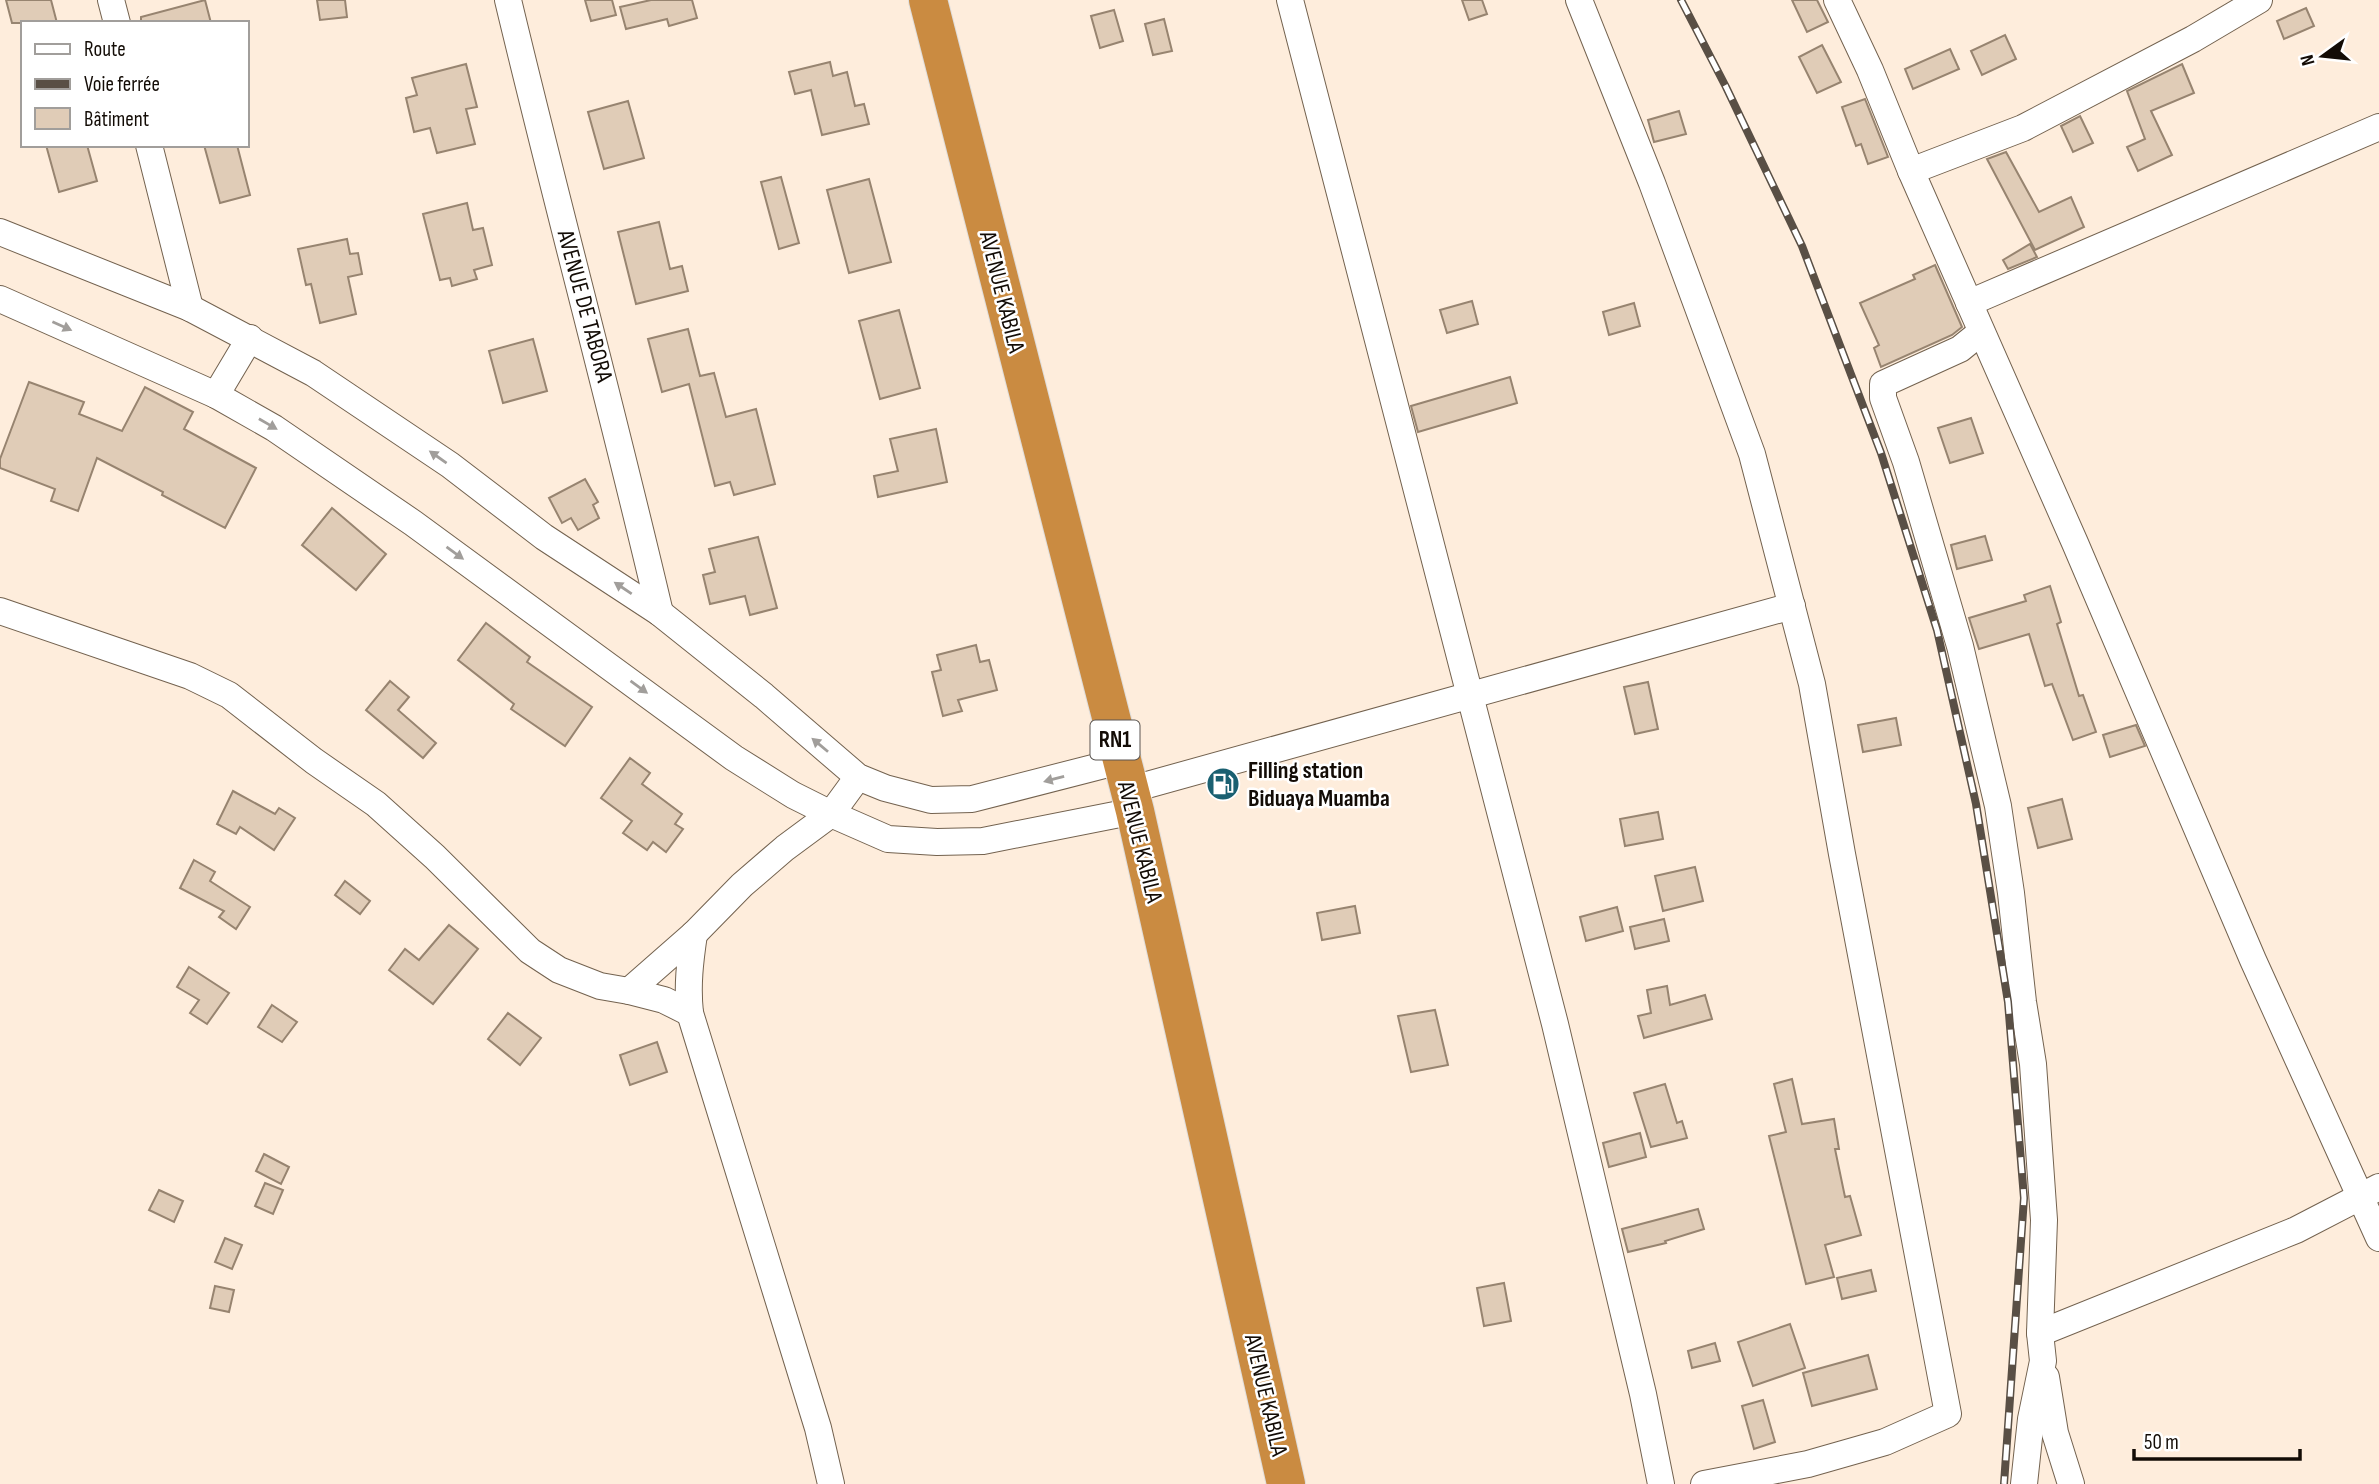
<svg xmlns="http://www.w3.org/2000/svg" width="2379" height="1484" font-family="'Sofia Sans Condensed',sans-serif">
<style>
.building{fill:#e0ccb7;stroke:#978470;stroke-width:2}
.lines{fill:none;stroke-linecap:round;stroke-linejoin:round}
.minor-casing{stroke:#73624f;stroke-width:28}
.highway-casing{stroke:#dedddc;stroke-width:40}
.minor{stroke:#fff;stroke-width:26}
.highway{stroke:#ca8b41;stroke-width:38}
.rail-casing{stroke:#594f45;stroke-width:8}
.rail{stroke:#fff;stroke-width:5;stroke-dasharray:16;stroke-linecap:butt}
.oneway{fill:#a19e9b}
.labels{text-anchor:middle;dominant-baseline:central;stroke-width:5;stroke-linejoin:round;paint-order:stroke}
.shield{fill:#fff;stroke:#5a5551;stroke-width:2}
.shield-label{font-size:23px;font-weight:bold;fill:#130c06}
.street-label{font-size:24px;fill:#130c06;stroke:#fff}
.poi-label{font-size:24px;font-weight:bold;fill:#130c06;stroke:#fff;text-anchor:start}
</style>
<rect width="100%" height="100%" fill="#feeddc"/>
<g class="building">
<path d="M6 0H51L57 23H12Z"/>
<path d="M205 0 211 23H141V17Z"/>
<path d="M317 0H345L347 17 320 20Z"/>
<path d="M585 0H612L616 15 591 21Z"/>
<path d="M651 0H692L697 18 669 26 667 19 626 29 620 7Z"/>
<path d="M1462 0H1482L1487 14 1469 20Z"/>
<path d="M1792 0H1817L1828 22 1807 32Z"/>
<path d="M2306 8 2314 26 2284 39 2277 21Z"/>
<path d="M1114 10 1123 41 1100 48 1091 16Z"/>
<path d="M1164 19 1172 51 1153 55 1145 24Z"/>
<path d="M2005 35 2016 59 1982 75 1971 51Z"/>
<path d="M1822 45 1841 82 1817 93 1799 57Z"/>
<path d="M1950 49 1959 69 1913 89 1905 69Z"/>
<path d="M830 62 833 76 847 72 855 106 864 104 869 124 822 135 811 90 795 94 789 72Z"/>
<path d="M466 64 477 107 466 109 475 144 437 153 430 128 414 132 406 98 417 95 412 78Z"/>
<path d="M2182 64 2194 93 2151 111 2172 155 2138 171 2127 147 2145 139 2127 91Z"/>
<path d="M1865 99 1888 157 1868 164 1861 144 1856 146 1842 107Z"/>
<path d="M628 101 644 158 604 169 588 112Z"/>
<path d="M1679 111 1686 134 1654 142 1648 120Z"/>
<path d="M2080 116 2093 143 2073 152 2061 126Z"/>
<path d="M46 145H87L97 181 59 192Z"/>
<path d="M204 145H237L250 195 220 203Z"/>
<path d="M2006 152 2039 212 2071 197 2084 227 2035 250 1987 159Z"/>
<path d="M781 177 799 243 779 249 761 182Z"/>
<path d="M869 179 891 262 849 273 827 190Z"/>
<path d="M467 203 473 230 483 228 492 265 474 270 477 279 452 286 450 278 440 280 423 214Z"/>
<path d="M659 222 670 269 682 266 688 291 636 304 618 232Z"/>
<path d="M347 239 350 254 358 253 362 274 348 277 356 314 320 323 311 284 306 285 298 249Z"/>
<path d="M2030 244 2037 257 2008 269 2003 260Z"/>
<path d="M1935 265 1962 327 1952 335 1881 367 1874 348 1879 345 1860 303 1915 279 1913 275Z"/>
<path d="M1472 301 1478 324 1447 333 1440 310Z"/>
<path d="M1634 303 1640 326 1609 335 1603 312Z"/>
<path d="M899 310 920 388 880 399 859 321Z"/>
<path d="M688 329 700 376 714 373 726 417 756 409 775 484 734 495 730 482 715 486 689 384 662 392 648 339Z"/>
<path d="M533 339 547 391 503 403 489 351Z"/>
<path d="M1510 377 1517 403 1418 432 1411 406Z"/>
<path d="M29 382 84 402 79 414 122 431 145 387 193 412 184 429 256 468 225 528 162 495 163 492 97 458 78 511 51 501 55 489 0 468V459Z"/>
<path d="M1971 418 1983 453 1950 463 1938 428Z"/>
<path d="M936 429 947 482 878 497 874 476 898 471 890 439Z"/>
<path d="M585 479 598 502 593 505 599 518 578 530 571 518 562 523 549 498Z"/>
<path d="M332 508 386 554 356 590 302 545Z"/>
<path d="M1985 536 1992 560 1957 569 1951 545Z"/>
<path d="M758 537 777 608 750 615 745 596 710 604 703 575 715 572 709 549Z"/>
<path d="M2050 586 2061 622 2057 624 2079 696 2083 695 2096 732 2073 740 2052 684 2045 686 2029 634 1979 649 1969 618 2026 601 2024 595Z"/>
<path d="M486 623 530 657 527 662 592 707 565 746 511 709 514 704 458 660Z"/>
<path d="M976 645 980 662 989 660 997 690 958 700 962 711 943 716 932 672 941 670 937 655Z"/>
<path d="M390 681 409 697 398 710 436 743 423 758 366 710Z"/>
<path d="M1648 682 1658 729 1635 734 1624 687Z"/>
<path d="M1896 718 1901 745 1863 752 1858 725Z"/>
<path d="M2136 725 2145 746 2110 757 2103 735Z"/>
<path d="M630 758 650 773 642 784 682 814 675 824 683 829 666 852 653 842 647 850 623 833 632 821 601 798Z"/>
<path d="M233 791 275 814 279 808 295 818 274 850 240 827 236 834 217 824Z"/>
<path d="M2062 799 2072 839 2038 848 2028 808Z"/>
<path d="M1658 812 1663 839 1625 846 1620 819Z"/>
<path d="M194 860 215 872 210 881 250 907 236 929 219 917 224 911 180 888Z"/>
<path d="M1695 867 1703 901 1663 911 1655 876Z"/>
<path d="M345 881 370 901 360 914 335 895Z"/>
<path d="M1355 906 1360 933 1322 940 1317 913Z"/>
<path d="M1617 907 1623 931 1586 941 1580 917Z"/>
<path d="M1664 919 1669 941 1635 949 1630 927Z"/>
<path d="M449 925 478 949 433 1004 389 970 405 949 419 960Z"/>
<path d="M189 967 229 993 207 1024 190 1013 199 1000 177 987Z"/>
<path d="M1667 986 1670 1005 1705 995 1712 1019 1644 1038 1638 1016 1651 1013 1647 990Z"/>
<path d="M272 1005 297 1022 282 1042 258 1027Z"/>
<path d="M1435 1010 1448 1065 1411 1072 1398 1016Z"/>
<path d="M508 1013 541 1038 520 1065 488 1039Z"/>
<path d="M657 1042 667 1072 630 1085 620 1055Z"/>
<path d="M1792 1079 1802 1124 1834 1119 1839 1149H1835L1845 1197 1850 1196 1861 1235 1825 1245 1834 1277 1806 1284 1769 1136 1786 1132 1774 1084Z"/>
<path d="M1665 1084 1677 1123 1682 1121 1687 1138 1651 1147 1634 1093Z"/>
<path d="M1640 1133 1646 1157 1609 1167 1603 1143Z"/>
<path d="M264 1154 289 1167 281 1184 256 1171Z"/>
<path d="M265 1183 283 1190 273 1214 255 1206Z"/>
<path d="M159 1190 183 1201 174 1222 149 1210Z"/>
<path d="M1698 1209 1704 1229 1665 1241 1666 1243 1628 1252 1622 1229Z"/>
<path d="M225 1238 242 1245 232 1269 215 1262Z"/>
<path d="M1871 1270 1876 1291 1842 1299 1837 1278Z"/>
<path d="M1504 1283 1511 1321 1484 1326 1477 1288Z"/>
<path d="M215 1286 234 1290 229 1312 210 1308Z"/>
<path d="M1790 1324 1805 1368 1753 1386 1738 1342Z"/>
<path d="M1715 1343 1720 1361 1692 1368 1688 1351Z"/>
<path d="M1868 1355 1877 1389 1812 1406 1803 1373Z"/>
<path d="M1763 1400 1775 1442 1754 1449 1742 1406Z"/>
</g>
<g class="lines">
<defs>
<g id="minor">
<path d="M111 0 117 23"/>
<path d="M508 0C557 205 612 408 660 613"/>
<path d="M1290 0 1555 1024 1643 1394 1661 1484"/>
<path d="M1579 0 1652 183 1752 454 1812 684 1842 854 1948 1414 1885 1442 1808 1464 1704 1484"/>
<path d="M1837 0 1870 70 1911 171 2075 543 2253 960 2379 1238"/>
<path d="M149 145 190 308"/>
<path d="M1911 171 2023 128 2193 39 2259 0"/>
<path d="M0 232 190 308 313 373 450 465 544 537 660 613 764 696 858 777 885 788 931 800 972 799 1120 761"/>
<path d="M0 299 216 395 274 428 413 523 734 758 793 795 831 814 888 839 937 842 983 841 1135 811"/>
<path d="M1969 303 2379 127"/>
<path d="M1981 332 1960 349 1883 384V398L1906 462 1960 646 1998 806 2011 893 2023 1002 2033 1064 2044 1220 2040 1333 2043 1361 2031 1419 2024 1484"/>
<path d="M216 395 250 338"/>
<path d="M0 611 190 676 229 695 314 761 376 804 435 857 530 951 559 970 600 986 629 991 694 934 742 885 785 848 831 814 858 777"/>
<path d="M1129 790 1792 606"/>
<path d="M694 934C690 961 687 986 690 1013L818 1428 831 1484"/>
<path d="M629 991 664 1000 690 1013"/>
<path d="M2040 1333 2296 1230 2379 1187"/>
<path d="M2046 1377 2055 1433 2071 1484"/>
</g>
<path id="highway" d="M928 0 1135 811 1286 1484"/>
</defs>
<use href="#minor" class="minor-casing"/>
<use href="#highway" class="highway-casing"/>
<use href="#minor" class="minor"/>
<use href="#highway" class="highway"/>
<defs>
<path id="rail" d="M1681 0 1726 87 1802 246 1881 453 1937 630 1976 804 2008 1002 2024 1198 2004 1484"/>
</defs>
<use href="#rail" class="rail-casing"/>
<use href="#rail" class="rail"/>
</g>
<defs><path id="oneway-solid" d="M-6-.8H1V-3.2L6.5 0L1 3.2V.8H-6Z" transform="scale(1.75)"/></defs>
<g class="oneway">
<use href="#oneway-solid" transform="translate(62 326) rotate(24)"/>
<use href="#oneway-solid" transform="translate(268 424) rotate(30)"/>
<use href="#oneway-solid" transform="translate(438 457) rotate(-145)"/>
<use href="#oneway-solid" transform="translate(455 553) rotate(36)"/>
<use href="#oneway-solid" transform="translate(623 588) rotate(-146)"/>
<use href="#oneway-solid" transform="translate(639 687) rotate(36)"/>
<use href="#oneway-solid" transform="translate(820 745) rotate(-140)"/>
<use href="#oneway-solid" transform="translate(1054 779) rotate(165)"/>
</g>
<defs>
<symbol id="fuel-disc" viewBox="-11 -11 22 22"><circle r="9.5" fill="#1a6071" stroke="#fff"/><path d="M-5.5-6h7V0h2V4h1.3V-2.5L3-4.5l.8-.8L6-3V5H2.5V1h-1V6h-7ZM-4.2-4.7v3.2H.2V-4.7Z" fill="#fff"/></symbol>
</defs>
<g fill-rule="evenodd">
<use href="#fuel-disc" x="1204" y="765" width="38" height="38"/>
</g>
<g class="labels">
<rect class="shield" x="1090.5" y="720.5" width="49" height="39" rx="5"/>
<g class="shield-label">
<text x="1115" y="740">RN1</text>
</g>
<g class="street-label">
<text transform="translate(1002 292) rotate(76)">AVENUE KABILA</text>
<text transform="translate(585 306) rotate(75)">AVENUE DE TABORA</text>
<text transform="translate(1140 842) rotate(76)">AVENUE KABILA</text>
<text transform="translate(1266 1395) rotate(77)">AVENUE KABILA</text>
</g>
<g class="poi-label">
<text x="1248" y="770">Filling station<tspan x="1248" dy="28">Biduaya Muamba</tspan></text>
</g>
</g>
<rect x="21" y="21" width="228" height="126" fill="#ffffff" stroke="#a19e9b" stroke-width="2"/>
<rect x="35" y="44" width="35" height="10" fill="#ffffff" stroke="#a19e9b" stroke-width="2"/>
<text x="84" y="56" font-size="21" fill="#130c06">Route</text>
<rect x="35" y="79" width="35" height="10" fill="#594f45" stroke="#a19e9b" stroke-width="2"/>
<text x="84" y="91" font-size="21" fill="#130c06">Voie ferrée</text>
<rect x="35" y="108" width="35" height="21" fill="#e0ccb7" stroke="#a19e9b" stroke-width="2"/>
<text x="84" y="126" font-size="21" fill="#130c06">Bâtiment</text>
<g transform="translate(2323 56) rotate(255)" stroke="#ffffff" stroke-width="5" paint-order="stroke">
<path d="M0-5L12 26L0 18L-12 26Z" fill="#130c06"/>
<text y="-10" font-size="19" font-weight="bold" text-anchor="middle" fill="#130c06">N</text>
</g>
<path d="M2134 1449v10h166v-10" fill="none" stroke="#130c06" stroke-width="3.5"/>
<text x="2144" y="1449" font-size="21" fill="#130c06" stroke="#ffffff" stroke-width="5" paint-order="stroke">50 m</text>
</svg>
